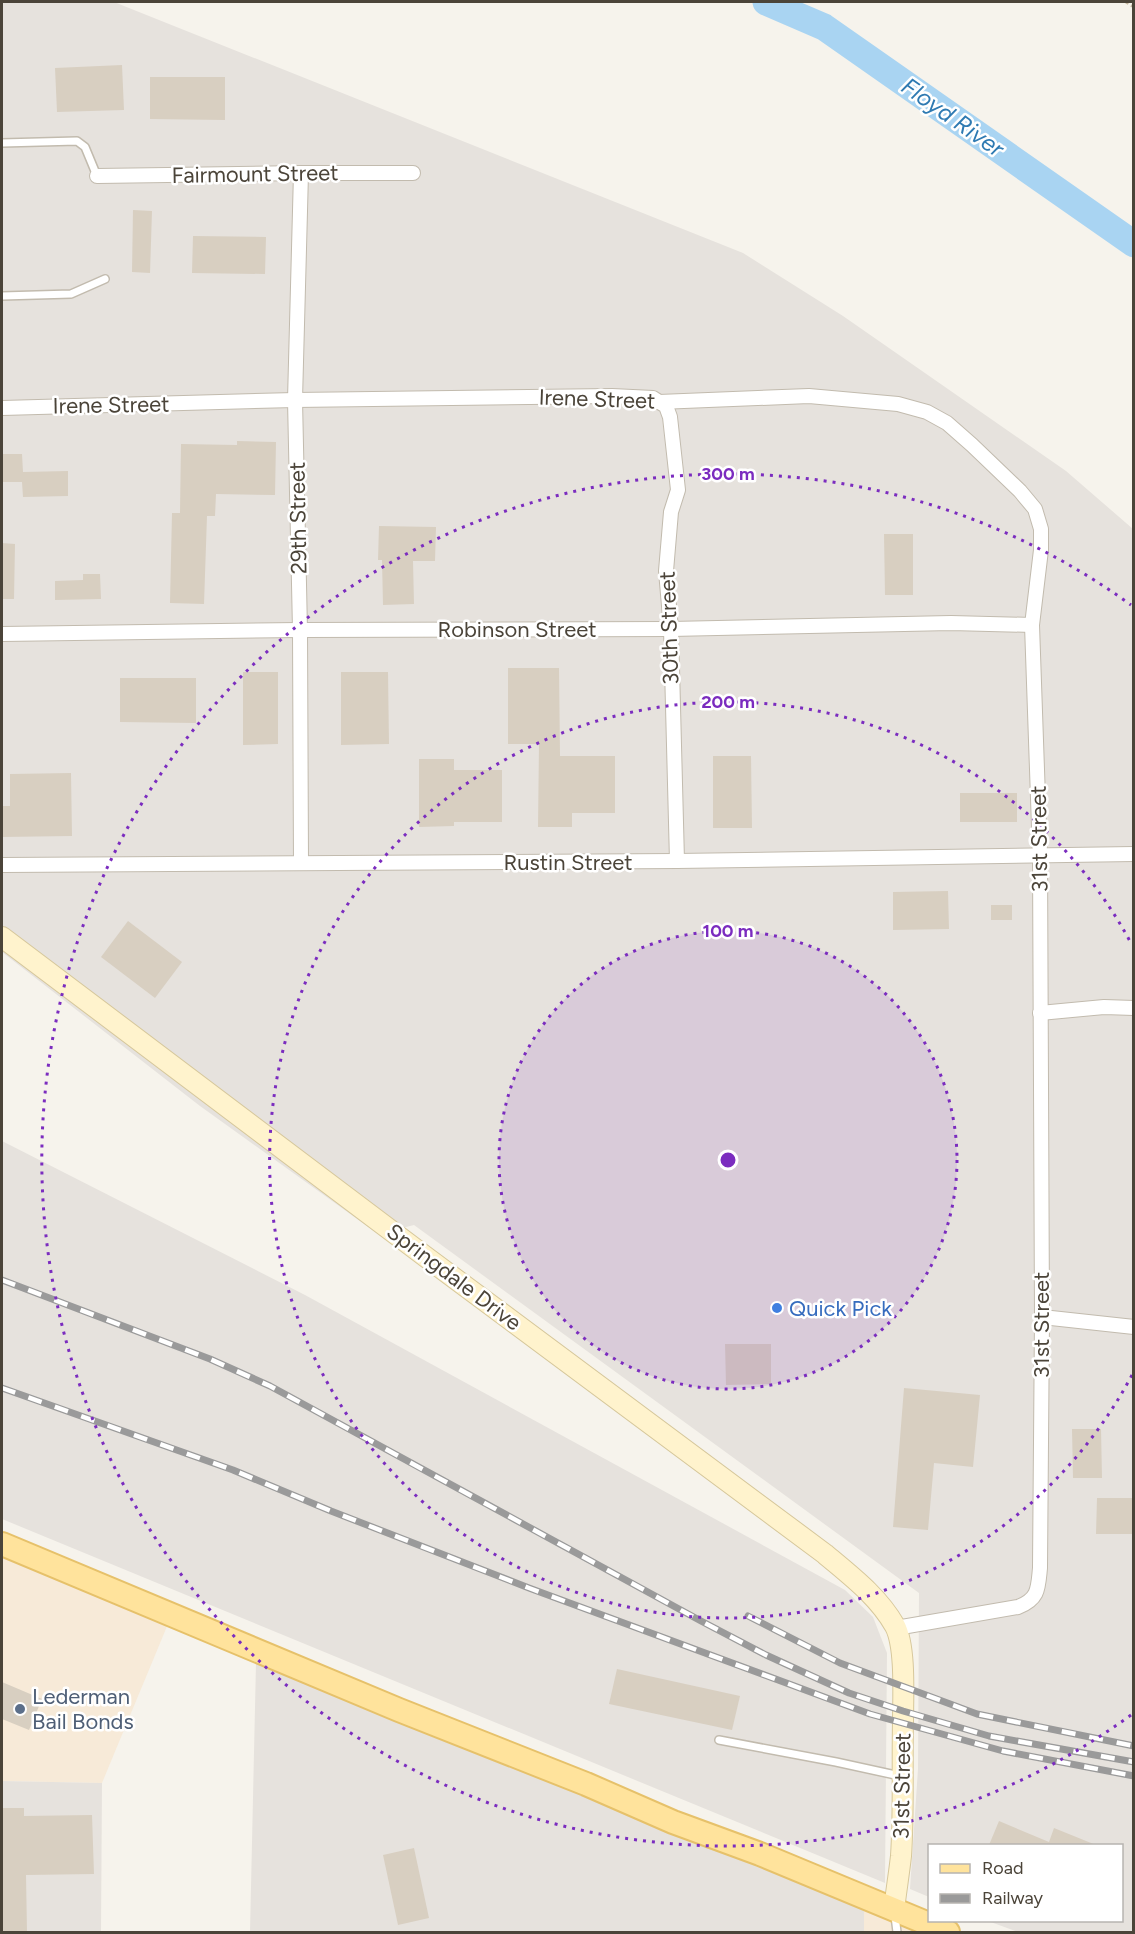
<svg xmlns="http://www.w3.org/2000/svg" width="1135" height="1934" font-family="Figtree,sans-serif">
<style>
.commercial{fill:#f7ead8}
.industrial{fill:#e6e2dd}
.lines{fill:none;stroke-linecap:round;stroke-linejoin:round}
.river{stroke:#a9d4f2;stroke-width:27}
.building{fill:#d8cfc1}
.lane-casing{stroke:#c2bbae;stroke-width:10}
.street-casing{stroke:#c2bbae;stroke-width:16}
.secondary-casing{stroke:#d6c79b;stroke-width:22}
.primary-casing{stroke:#e6c16a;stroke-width:26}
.path{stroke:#c4b79f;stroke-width:3;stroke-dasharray:3 3;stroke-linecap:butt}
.lane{stroke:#fff;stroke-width:7}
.street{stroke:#fff;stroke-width:14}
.secondary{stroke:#fff3cd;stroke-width:20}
.primary{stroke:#ffe39c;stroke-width:22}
.rail-casing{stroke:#9a9a9a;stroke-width:7}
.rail{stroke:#fff;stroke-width:4.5;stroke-dasharray:14;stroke-linecap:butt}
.ring{fill:none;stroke:#7b2cbf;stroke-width:3;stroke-dasharray:3 6}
.shop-dot{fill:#3f7fe0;stroke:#fff;stroke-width:2}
.service-dot{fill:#5c6f8a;stroke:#fff;stroke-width:2}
.labels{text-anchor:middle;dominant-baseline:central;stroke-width:5;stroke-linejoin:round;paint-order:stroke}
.street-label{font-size:22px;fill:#4b4439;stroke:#fff}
.shop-label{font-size:22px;fill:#366cbe;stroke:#fff;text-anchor:start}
.service-label{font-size:22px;fill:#4e5e75;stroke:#fff;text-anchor:start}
.water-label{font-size:24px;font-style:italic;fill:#2e7ab2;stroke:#fff}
.centre{fill:#7b2cbf;stroke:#fff;stroke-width:3}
.ring-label{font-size:18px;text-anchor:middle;font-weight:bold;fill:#7b2cbf;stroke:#fff;stroke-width:5;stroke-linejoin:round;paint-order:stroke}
</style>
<rect width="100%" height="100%" fill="#f6f3ec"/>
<g class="commercial">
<path d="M2 1555 168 1624 102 1783 2 1781Z"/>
<path d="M864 1906 926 1932H864Z"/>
</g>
<g class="industrial">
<path d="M2 2H114L743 253 843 316 1066 471 1133 529V1932H1018L988 1921 1122 1920V1846H930L929 1897 910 1889 918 1769 919 1593 414 1225 378 1234 200 1106 2 952Z"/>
<path d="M2 1141 305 1295 845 1590 873 1617 887 1653 885 1883 2 1519Z"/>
<path d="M256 1663 528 1774 864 1906V1932H250Z"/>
<path d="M2 1781 102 1783 101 1932H2Z"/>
</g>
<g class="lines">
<path class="river" d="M766 2 824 27 1134 244"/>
</g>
<g class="building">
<path d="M122 65 124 110 57 112 55 68Z"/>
<path d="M150 77H225V120L150 119Z"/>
<path d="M133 210 152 211 150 273 132 272Z"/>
<path d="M193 236 266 237 265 274 192 273Z"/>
<path d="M237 441 276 442 275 495 216 494 215 516H207L204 604 170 603 172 513H180L181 444 237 445Z"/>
<path d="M2 454H22L23 472 68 471V496L23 497 22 482H2Z"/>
<path d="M379 526 436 527 435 561H413L414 604 383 605 382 560H378Z"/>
<path d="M884 534H913V595H885Z"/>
<path d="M2 543 15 544 14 599H2Z"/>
<path d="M83 574H100L101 599 55 600V581L83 580Z"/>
<path d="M508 668H559L560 756H615V813H572V827H538L539 744H508Z"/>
<path d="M243 672H278V744L243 745Z"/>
<path d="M341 672H388L389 744 341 745Z"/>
<path d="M120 678H196V723L120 722Z"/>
<path d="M713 756H751L752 828H713Z"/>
<path d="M419 759H454V770H502V822H454V826L419 827Z"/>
<path d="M71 773 72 836 2 837V806H10V774Z"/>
<rect x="960" y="793" width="57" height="29"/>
<path d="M948 891 949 929 893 930V892Z"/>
<rect x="991" y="905" width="21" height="15"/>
<path d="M128 921 182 962 155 998 101 957Z"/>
<path d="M725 1344H771V1384L726 1385Z"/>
<path d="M904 1388 980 1395 973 1467 934 1463 928 1530 893 1527Z"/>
<path d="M1072 1429H1101L1102 1478H1073Z"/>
<path d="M1097 1498H1134V1534H1096Z"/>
<path d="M617 1669 740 1696 732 1730 609 1704Z"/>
<path d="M2 1682 42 1699 29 1730 2 1719Z"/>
<path d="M2 1808H24V1816L92 1815 94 1874 26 1875 27 1932H2Z"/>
<path d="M999 1821 1049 1842 1054 1828 1096 1845H989Z"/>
<path d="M414 1848 429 1918 398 1925 383 1855Z"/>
</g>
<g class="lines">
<defs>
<g id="lane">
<path d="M2 143 77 141 85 147 97 176"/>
<path d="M2 296 71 294 105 279"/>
<path d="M719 1740 836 1762 900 1776"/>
<path d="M895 1916 897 1932"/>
</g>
<g id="street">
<path d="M97 176 301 173H413"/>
<path d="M659 402 666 406 670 417 678 490 671 512 666 571 671 629 677 861"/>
<path d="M2 408 295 400 612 396 653 398 659 402 809 396 898 404 927 412 947 423 972 445 1020 491 1035 509 1041 529V550L1032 625 1040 856 1042 1317 1040 1568C1038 1588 1039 1599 1018 1607L896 1628"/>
<path d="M2 634 300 630 671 629 951 623 1032 625"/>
<path d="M301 863 300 630 295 400 301 173"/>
<path d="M2 865 677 861 1134 854"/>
<path d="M1040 1013 1104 1007 1134 1008"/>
<path d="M1042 1317 1134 1327"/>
</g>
<path id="secondary" d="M2 937 426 1257 825 1554C851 1576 878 1596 895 1626 906 1647 903 1698 903 1722 902 1767 904 1811 901 1856 899 1874 896 1892 894 1910"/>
<path id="primary" d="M2 1544 399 1710 586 1784 673 1822 760 1854 948 1932"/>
</defs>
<use href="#lane" class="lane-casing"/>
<use href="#street" class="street-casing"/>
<use href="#secondary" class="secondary-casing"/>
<use href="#primary" class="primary-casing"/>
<path class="path" d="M1126 2 1134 7"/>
<use href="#lane" class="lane"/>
<use href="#street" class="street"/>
<use href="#secondary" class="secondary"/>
<use href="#primary" class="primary"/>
<defs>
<g id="rail">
<path d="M2 1280 210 1359 270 1386 701 1621 766 1655 849 1693 903 1711 989 1736 1134 1762"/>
<path d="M2 1388 233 1470 331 1511 529 1588 870 1714 1003 1751 1134 1776"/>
<path d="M748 1616 840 1663 977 1714 1134 1746"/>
</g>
</defs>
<use href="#rail" class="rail-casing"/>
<use href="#rail" class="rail"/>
</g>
<circle cx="728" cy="1160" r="229" fill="#7b2cbf" fill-opacity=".12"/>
<g class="ring">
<circle cx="728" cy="1160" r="229"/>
<path d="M1132 1375A458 458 0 1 1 1132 945"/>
<path d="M1131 1715A686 686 0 1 1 1131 605"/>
</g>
<circle class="shop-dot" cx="777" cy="1308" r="6"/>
<circle class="service-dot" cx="20" cy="1709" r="6"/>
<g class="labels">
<g class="street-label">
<text transform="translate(255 174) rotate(-1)">Fairmount Street</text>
<text transform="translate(597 399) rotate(2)">Irene Street</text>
<text transform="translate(111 405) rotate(-1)">Irene Street</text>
<text transform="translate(298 518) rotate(-91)">29th Street</text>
<text transform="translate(669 628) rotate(-92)">30th Street</text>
<text x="517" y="629">Robinson Street</text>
<text transform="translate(1039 839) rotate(-91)">31st Street</text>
<text x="568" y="862">Rustin Street</text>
<text transform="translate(454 1277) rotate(37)">Springdale Drive</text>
<text transform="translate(1041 1325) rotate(-90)">31st Street</text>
<text transform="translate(902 1786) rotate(-89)">31st Street</text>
</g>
<g class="shop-label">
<text x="789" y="1308">Quick Pick</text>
</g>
<g class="service-label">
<text x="32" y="1696">Lederman<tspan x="32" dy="25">Bail Bonds</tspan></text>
</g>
<g class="water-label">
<text transform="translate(953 117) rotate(35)">Floyd River</text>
</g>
</g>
<circle cx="728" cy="1160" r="9" class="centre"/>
<g class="ring-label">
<text x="728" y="480">300 m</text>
<text x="728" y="708">200 m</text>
<text x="728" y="937">100 m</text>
</g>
<rect width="1135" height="1934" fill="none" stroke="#4b4439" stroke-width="6"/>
<rect x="928" y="1844" width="195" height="78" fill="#ffffff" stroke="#b7b4b0" stroke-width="1.5"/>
<rect x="940" y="1864" width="30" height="9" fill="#ffe39c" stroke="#b7b4b0" stroke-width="1.5"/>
<text x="982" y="1874" font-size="18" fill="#4b4439">Road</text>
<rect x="940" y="1894" width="30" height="9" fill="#9a9a9a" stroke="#b7b4b0" stroke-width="1.5"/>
<text x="982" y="1904" font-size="18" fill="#4b4439">Railway</text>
</svg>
